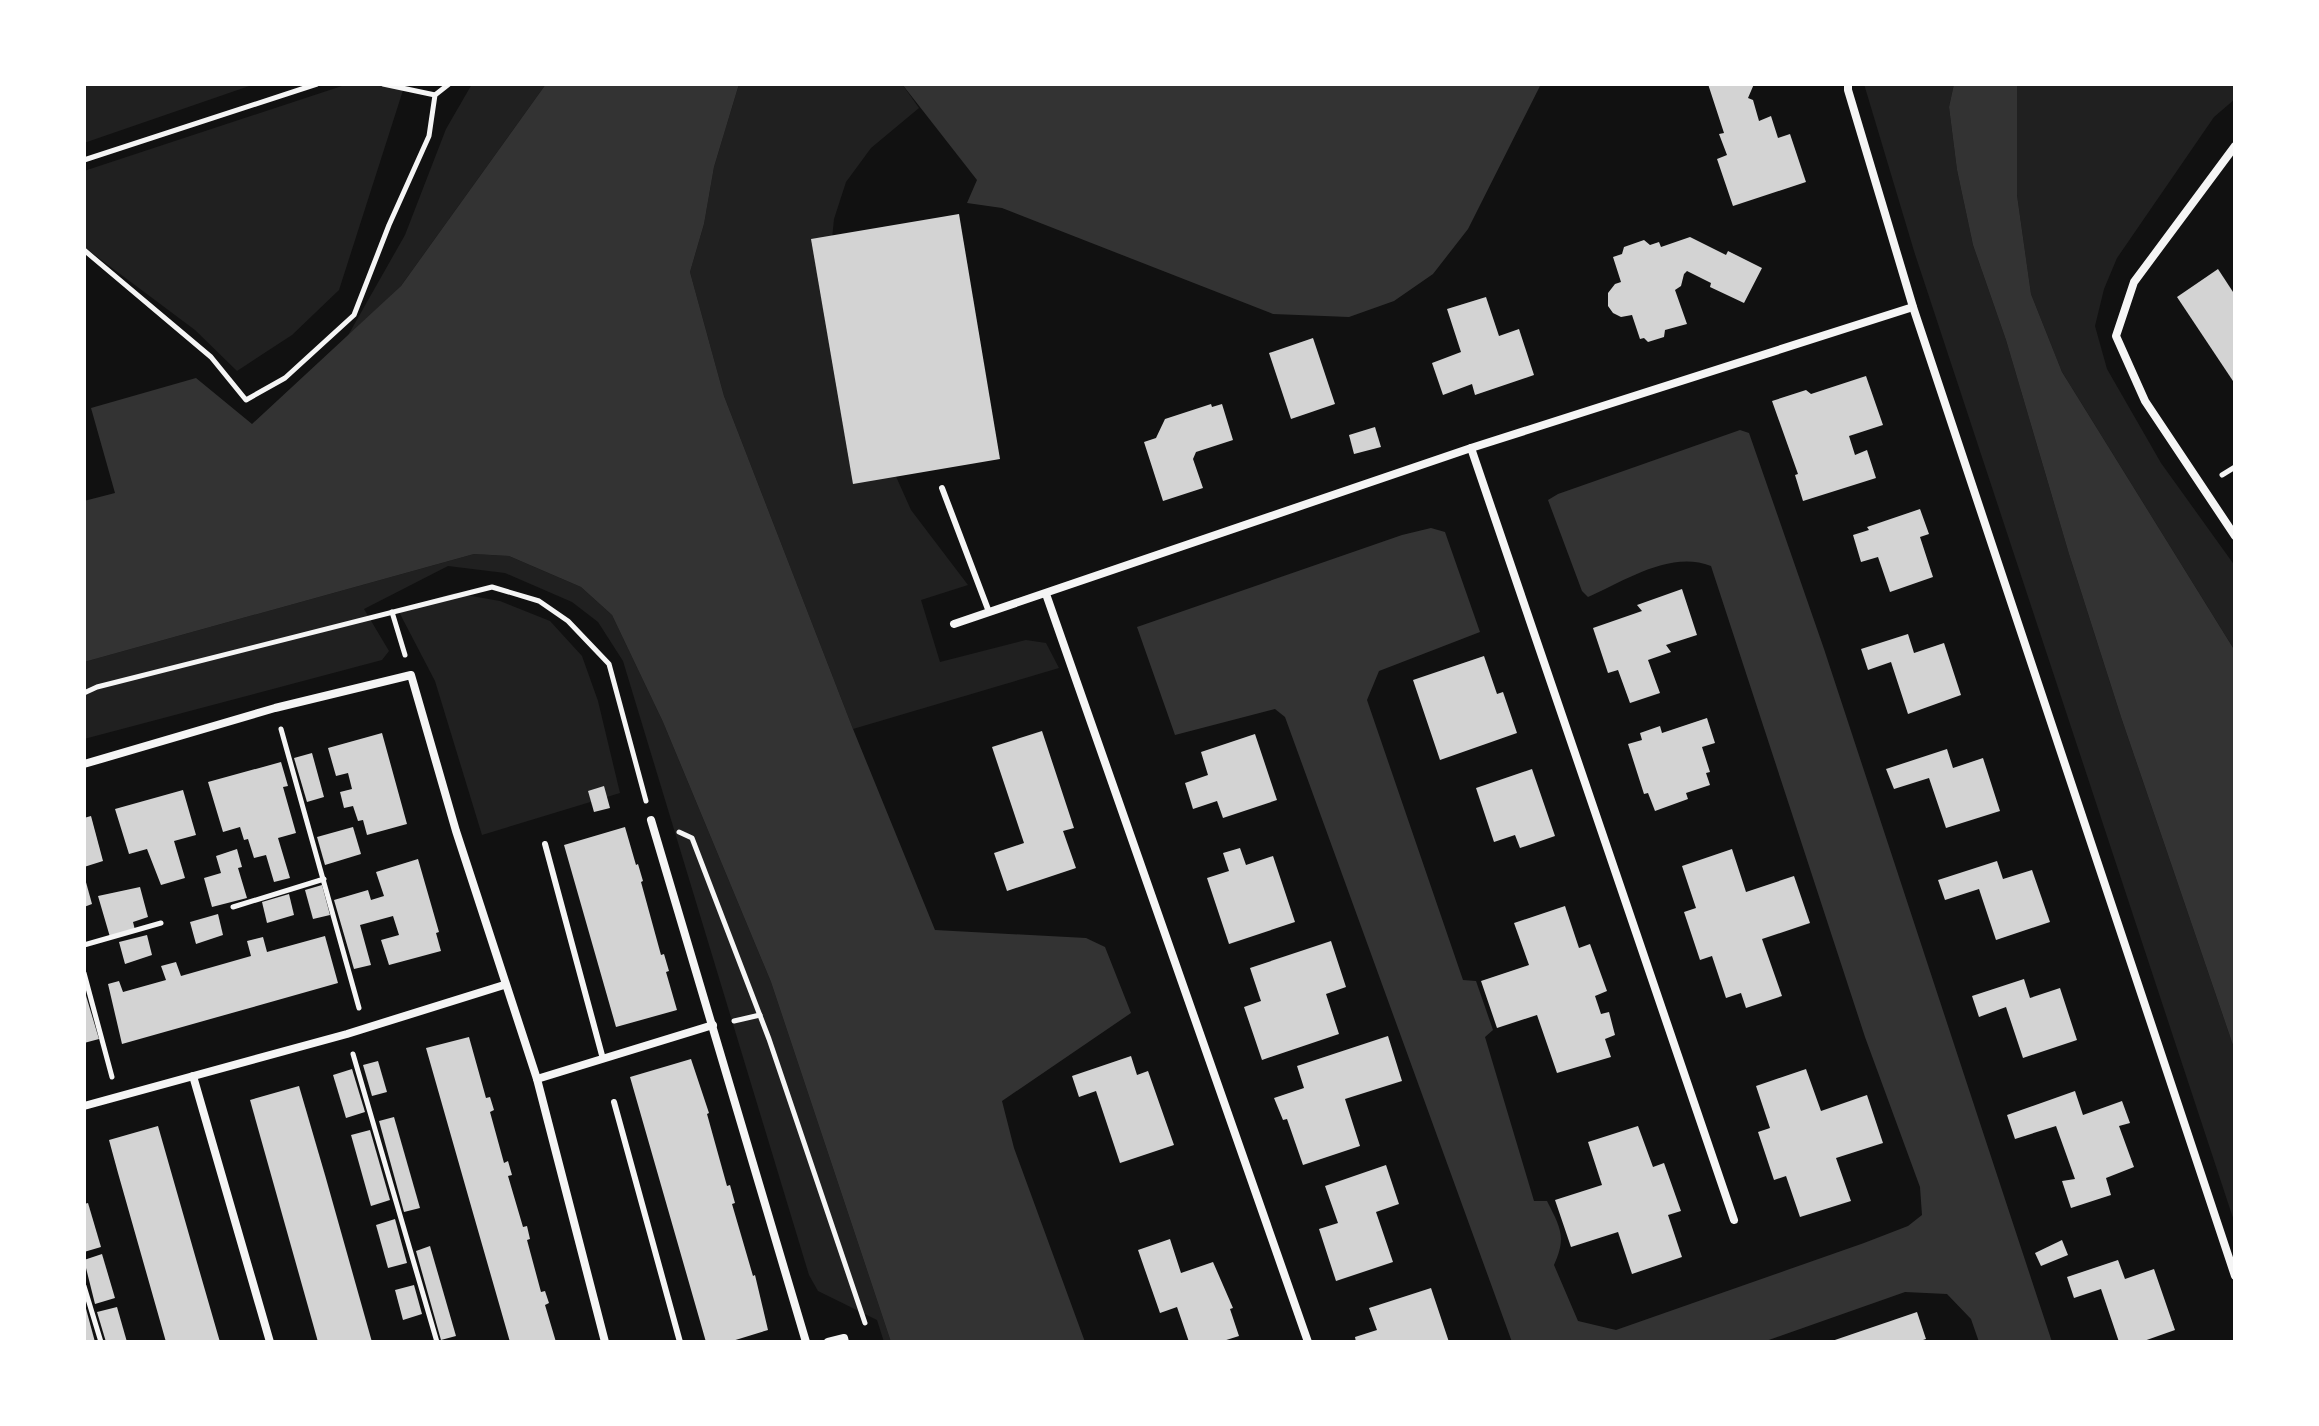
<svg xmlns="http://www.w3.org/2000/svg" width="2319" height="1426" font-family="'DM Sans',sans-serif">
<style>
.green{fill:#202020}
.water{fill:#333}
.building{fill:#d3d3d3}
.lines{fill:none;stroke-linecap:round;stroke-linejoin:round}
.path{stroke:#f5f5f5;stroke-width:5}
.service{stroke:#f5f5f5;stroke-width:6}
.minor{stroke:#f5f5f5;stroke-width:8}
</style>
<rect width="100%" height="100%" fill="#111"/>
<g class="green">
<path d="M84 84H255L84 143Z"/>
<path d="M348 84H405L339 290 292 335 237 371 195 330 84 247V171Z"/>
<path d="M472 84H546L401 286 346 339 405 235 446 129Z"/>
<path d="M739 84H902L919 108 871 148 846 182 834 219 830 259 881 443 911 510 968 585 921 600 940 662 1026 640 1046 643 1059 668 853 729 724 396 690 272 704 224 714 167Z"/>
<path d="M1864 84H1954L1949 107 1957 170 1973 245 2006 340 2069 554 2121 717 2235 1051V1224L1914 251Z"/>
<path d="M2017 84H2235V99L2214 117 2117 258 2104 289 2095 326 2107 369 2161 463 2235 566V651L2062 372 2031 294 2017 195Z"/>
<path d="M474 554 509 556 581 587 612 615 663 722 771 982 891 1342H884L877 1320 818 1291 809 1275 623 661 598 622 572 602 505 573 448 566 364 609 389 651 382 660 84 739V662Z"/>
<path d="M454 593 500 601 550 621 582 656 598 701 620 793 482 835 435 681 398 610Z"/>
</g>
<g class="water">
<path d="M546 84H739L714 167 704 224 690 272 724 396 853 729 935 930 1086 938 1105 947 1131 1013 1002 1101 1014 1148 1085 1342H891L771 982 663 722 612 615 581 587 509 556 474 554 84 662V501L115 493 91 408 196 378 252 424 401 286Z"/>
<path d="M902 84H1541L1468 229 1433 274 1394 301 1349 317 1273 314 1002 208 967 203 977 180Z"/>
<path d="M1954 84H2017V195L2031 294 2062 372 2235 651V1051L2121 717 2069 554 2006 340 1973 245 1957 170 1949 107Z"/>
<path d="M1740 430 1749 433 1824 649 2052 1342H1979L1971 1319 1947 1294 1905 1292 1763 1342H1512L1285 717 1275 709 1175 735 1137 627 1402 535 1431 528 1445 532 1480 632 1379 671 1367 700 1463 980 1476 981 1493 1030 1485 1037 1534 1201H1547C1560 1227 1567 1237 1554 1265L1578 1321 1616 1330 1864 1243 1908 1226 1922 1215 1920 1187 1865 1037 1711 566C1670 550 1625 581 1588 597L1582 591 1548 500 1558 494Z"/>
</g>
<g class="building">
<path d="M1708 84H1754L1748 98 1753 100 1759 121 1771 116 1778 138 1790 134 1806 182 1733 206 1717 159 1727 155 1719 134 1724 133Z"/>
<path d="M959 214 1000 459 853 484 811 239Z"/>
<path d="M1690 237 1726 255 1728 251 1762 268 1744 303 1710 287 1711 283 1687 271 1684 274 1681 286 1675 290 1687 324 1665 330 1664 337 1648 342 1644 338 1640 339 1632 315 1621 317 1613 313 1608 306V293L1615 284 1621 282 1613 257 1622 254 1624 247 1644 240 1650 245 1659 242 1661 247Z"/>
<path d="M2218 269 2235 295V384L2177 297Z"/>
<path d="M1486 297 1499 336 1519 329 1534 375 1475 395 1472 384 1443 395 1432 363 1461 352 1447 309Z"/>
<path d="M1313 338 1335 404 1291 419 1269 353Z"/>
<path d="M1866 376 1883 425 1849 436 1855 455 1867 450 1876 478 1803 501 1795 475 1798 474 1772 401 1806 390 1811 394Z"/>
<path d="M1211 404 1212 407 1222 404 1233 440 1196 452 1193 459 1203 488 1163 501 1144 442 1156 438 1165 419Z"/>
<path d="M1375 427 1381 447 1354 454 1349 435Z"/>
<path d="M1920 509 1929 534 1920 537 1933 577 1890 592 1878 557 1861 562 1853 535 1869 530 1867 527Z"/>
<path d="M1682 589 1697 635 1666 645 1671 652 1648 660 1660 693 1630 703 1618 670 1608 673 1593 628 1642 611 1637 605Z"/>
<path d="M1908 634 1914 653 1944 643 1961 695 1908 714 1891 662 1868 670 1861 649Z"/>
<path d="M1484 656 1497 694 1503 692 1517 733 1440 760 1413 680Z"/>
<path d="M1707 718 1715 743 1702 747 1710 772 1706 773 1710 785 1686 793 1688 799 1655 811 1648 793 1644 794 1628 744 1642 740 1640 733 1660 726 1662 733Z"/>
<path d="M1042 731 1074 828 1063 831 1076 868 1007 891 994 853 1024 843 992 747Z"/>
<path d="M382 733 407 824 367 835 363 820 358 821 353 806 344 808 340 792 352 789 348 773 336 776 328 748Z"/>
<path d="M1255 734 1277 800 1223 818 1217 801 1193 809 1185 783 1208 775 1201 752Z"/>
<path d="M1947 749 1953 768 1983 758 2000 811 1946 828 1929 778 1894 789 1886 769Z"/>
<path d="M312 753 324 797 307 802 294 758Z"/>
<path d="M281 762 288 786 283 787 296 833 278 838 290 878 274 882 266 855 254 858 248 839 244 840 240 827 223 832 208 782Z"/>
<path d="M1532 769 1555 836 1520 848 1515 835 1494 842 1476 788Z"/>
<path d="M604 786 610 808 594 812 588 791Z"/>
<path d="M183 790 196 835 174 841 185 878 161 885 147 849 129 854 115 809Z"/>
<path d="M91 816 103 861 84 867V818Z"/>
<path d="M353 827 361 854 325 865 317 837Z"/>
<path d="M625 827 636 865 638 864 643 881 641 882 661 955 664 954 669 971 666 972 677 1010 616 1027 564 845Z"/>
<path d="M1240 848 1246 865 1273 856 1295 922 1229 944 1207 878 1229 871 1223 853Z"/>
<path d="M237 849 242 867 238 868 247 898 212 907 204 878 221 873 216 856Z"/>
<path d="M1732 849 1746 892 1794 876 1810 923 1762 939 1782 996 1746 1008 1741 993 1726 998 1712 956 1700 960 1684 912 1696 908 1682 866Z"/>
<path d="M418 859 439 932 436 933 441 951 389 965 381 940 399 935 393 916 360 925 371 965 354 969 334 900 368 890 371 900 384 896 376 872Z"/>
<path d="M1997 861 2003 879 2032 870 2050 922 1996 940 1979 889 1945 900 1938 880Z"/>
<path d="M84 875 92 904 84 907Z"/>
<path d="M322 885 330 915 313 919 305 890Z"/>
<path d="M140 887 148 917 133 922 135 930 110 937 98 896Z"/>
<path d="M289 894 294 915 267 923 262 902Z"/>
<path d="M1565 906 1579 948 1590 944 1607 991 1595 996 1601 1014 1609 1012 1615 1035 1605 1039 1611 1057 1557 1073 1537 1015 1497 1028 1481 981 1529 965 1514 923Z"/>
<path d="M218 914 223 935 196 944 190 922Z"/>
<path d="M147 935 152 955 125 964 119 942Z"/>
<path d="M325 936 338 983 122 1044 108 984 119 981 123 992 166 980 161 966 176 962 181 976 251 956 247 941 263 937 267 952Z"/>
<path d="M1331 941 1346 987 1326 994 1339 1034 1262 1060 1244 1007 1261 1001 1250 968Z"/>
<path d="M2024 979 2030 998 2060 988 2077 1040 2023 1058 2006 1007 1979 1017 1972 996Z"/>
<path d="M84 989 99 1039 84 1043Z"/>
<path d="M1388 1036 1402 1081 1345 1099 1360 1146 1303 1165 1287 1119 1283 1120 1274 1098 1304 1088 1297 1066Z"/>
<path d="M469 1037 486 1098 490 1097 494 1110 490 1112 504 1163 508 1161 512 1175 508 1176 523 1227 527 1226 530 1239 527 1240 541 1292 545 1291 549 1303 545 1305 556 1342H510L473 1213 426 1048Z"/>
<path d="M1131 1056 1137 1075 1148 1071 1174 1145 1120 1163 1096 1091 1079 1097 1072 1076Z"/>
<path d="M691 1059 709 1113 707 1114 727 1186 730 1185 735 1203 732 1204 753 1276 755 1275 768 1330 729 1342H706L630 1077Z"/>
<path d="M378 1061 387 1092 372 1096 363 1065Z"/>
<path d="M352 1069 365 1112 346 1118 333 1075Z"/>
<path d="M1806 1069 1821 1111 1867 1095 1883 1143 1836 1158 1851 1201 1800 1217 1786 1176 1774 1180 1758 1132 1770 1128 1756 1086Z"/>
<path d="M299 1086 325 1175 372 1342H318L250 1100Z"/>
<path d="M2075 1091 2083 1115 2122 1101 2130 1123 2119 1126 2134 1167 2106 1178 2111 1195 2071 1208 2062 1181 2075 1179 2056 1126 2015 1139 2007 1115Z"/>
<path d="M394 1117 420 1208 404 1212 379 1121Z"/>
<path d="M158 1126 196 1259 220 1342H166L118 1173 109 1140Z"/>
<path d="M1638 1126 1653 1167 1664 1163 1681 1211 1668 1215 1682 1257 1632 1274 1618 1232 1571 1247 1555 1200 1602 1185 1588 1142Z"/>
<path d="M370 1130 390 1200 371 1206 351 1135Z"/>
<path d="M1386 1165 1399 1204 1376 1212 1393 1262 1336 1281 1319 1229 1338 1223 1325 1186Z"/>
<path d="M88 1203 101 1247 84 1252V1204Z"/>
<path d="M395 1219 407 1263 388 1268 376 1225Z"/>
<path d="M1170 1239 1181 1273 1213 1262 1233 1308 1230 1309 1239 1336 1220 1342H1189L1177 1307 1160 1313 1138 1250Z"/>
<path d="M2062 1240 2068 1255 2041 1266 2035 1253Z"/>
<path d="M430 1246 456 1336 441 1340 416 1251Z"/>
<path d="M102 1254 115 1298 95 1304 84 1260Z"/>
<path d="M2118 1260 2125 1279 2154 1269 2175 1330 2141 1342H2119L2101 1289 2074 1298 2067 1277Z"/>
<path d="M414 1285 422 1314 403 1320 395 1290Z"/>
<path d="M1431 1288 1449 1342H1356L1355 1337 1377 1330 1369 1308Z"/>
<path d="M84 1305H85L95 1342H84Z"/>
<path d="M117 1307 127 1342H106L97 1312Z"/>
<path d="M1917 1312 1926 1339 1917 1342H1829Z"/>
</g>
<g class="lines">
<g class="path">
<path d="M383 84 435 95"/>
<path d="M84 160 317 84"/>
<path d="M84 250 211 357 246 400 285 378 354 315 389 225 429 136 435 95 449 84"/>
<path d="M2222 475 2235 467"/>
<path d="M392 612 405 655"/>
<path d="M84 693 97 687 492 587 539 601 568 621 609 664 646 801"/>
<path d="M281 729 359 1008"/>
<path d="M679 832 692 838 769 1039 865 1323"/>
<path d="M233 907 324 879"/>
<path d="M84 945 161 923"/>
<path d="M84 973 112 1077"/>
<path d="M734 1021 760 1015"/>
<path d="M353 1054 437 1342"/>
<path d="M84 1286 101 1342"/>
</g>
<g class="service">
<path d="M942 488 989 612"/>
<path d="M545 844 603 1059"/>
<path d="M614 1102 680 1342"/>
</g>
<g class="minor">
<path d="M1848 84V90L1913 307 2235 1276"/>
<path d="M2235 146 2134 282 2116 336 2145 401 2235 536"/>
<path d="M1471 448 1734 1220"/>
<path d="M1046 594 1308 1342"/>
<path d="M954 624 1471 448 1913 307"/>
<path d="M84 764 275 708 411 675 456 831 537 1079 605 1342"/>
<path d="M651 820 806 1342"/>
<path d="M193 1076 270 1342"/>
<path d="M537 1079 713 1025"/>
<path d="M84 1106 347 1034 504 985"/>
<path d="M828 1342 844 1338 845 1342"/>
</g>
</g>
<rect width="2319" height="1426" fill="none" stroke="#ffffff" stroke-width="172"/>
</svg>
